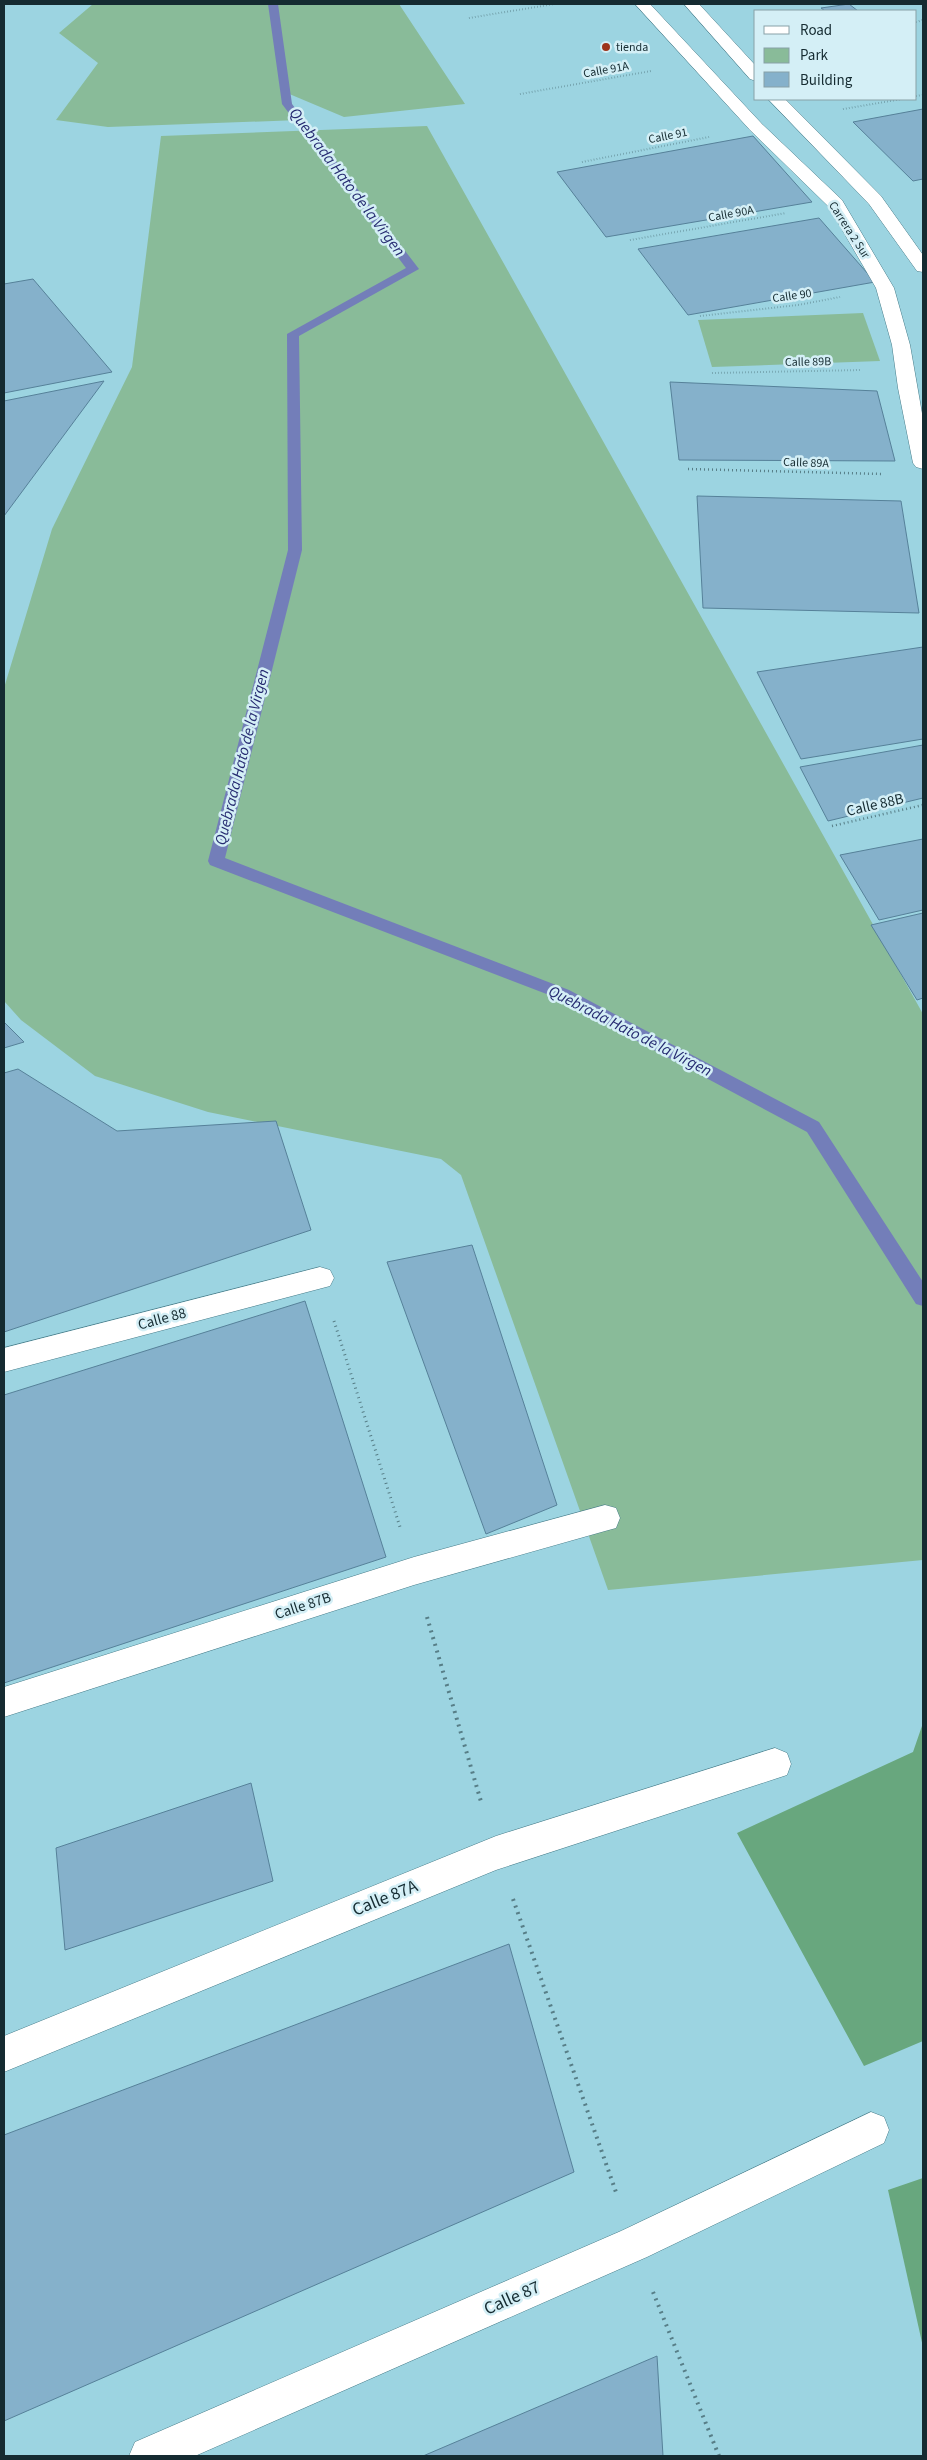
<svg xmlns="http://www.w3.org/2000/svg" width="927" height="2460" font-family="'Source Sans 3',sans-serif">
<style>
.green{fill:#89bb99}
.forest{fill:#68a77e}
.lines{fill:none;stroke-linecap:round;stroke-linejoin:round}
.stream{fill:#737eb9;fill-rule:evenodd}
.building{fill:#85b1cb;stroke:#568199}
.minor-casing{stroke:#487d8a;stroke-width:1}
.tertiary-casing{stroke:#487d8a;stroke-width:1}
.path-far3{stroke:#577e87;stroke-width:2;stroke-dasharray:0.5 2.5;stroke-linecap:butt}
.path-far2{stroke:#577e87;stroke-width:2.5;stroke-dasharray:1 3;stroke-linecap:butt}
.path-far1{stroke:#577e87;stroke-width:3;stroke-dasharray:1 4;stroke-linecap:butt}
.path{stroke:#577e87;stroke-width:4;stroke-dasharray:2 5;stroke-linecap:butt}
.minor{fill:#fff;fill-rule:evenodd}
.tertiary{fill:#fff;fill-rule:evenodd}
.poi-dot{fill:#9d341b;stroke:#d4eff6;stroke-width:2}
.labels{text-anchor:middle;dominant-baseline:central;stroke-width:5;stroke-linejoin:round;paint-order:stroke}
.far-poi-label{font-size:12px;fill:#152b31;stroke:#d4eff6;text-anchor:start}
.far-street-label{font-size:12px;fill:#152b31;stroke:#d4eff6}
.street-label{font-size:15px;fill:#152b31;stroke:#d4eff6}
.water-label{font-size:16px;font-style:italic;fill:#262b71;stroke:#d4eff6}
.near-street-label{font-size:18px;fill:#152b31;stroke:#d4eff6}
</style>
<rect width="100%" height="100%" fill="#9cd4e1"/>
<g class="green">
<path d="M93 4H399L465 104 344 117 287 93 299 120 108 127 56 120 98 63 59 33Z"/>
<path d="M427 126 923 1014V1560L608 1590 461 1175 441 1159 208 1112 95 1076 21 1020 4 1001V688L52 529 132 367 161 136Z"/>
<path d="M863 313 880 361 712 367 698 320Z"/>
</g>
<g class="forest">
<path d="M923 1723V2041L864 2066 737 1833 913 1752Z"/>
<path d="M923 2178V2347L888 2190Z"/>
</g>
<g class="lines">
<path class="stream" d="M268 4H278L292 104 419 269 299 336 302 550 225 858 569 990 819 1122 923 1282V1306L916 1304 807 1132 557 998 210 865 208 861 288 550 287 334 406 268 282 104Z"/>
</g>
<g class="building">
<path d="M849 4 858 11H825L821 8Z"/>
<path d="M923 109V179L913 181 853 122Z"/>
<path d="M753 136 812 202 606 237 557 172Z"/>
<path d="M819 218 875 282 688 315 638 249Z"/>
<path d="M33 279 112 372 4 393V284Z"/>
<path d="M104 381 4 516V401Z"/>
<path d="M670 382 877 391 895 461 679 460Z"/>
<path d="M697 496 901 501 919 613 703 608Z"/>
<path d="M923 647V739L801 759 757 672Z"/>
<path d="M923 745V798L828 821 800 767Z"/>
<path d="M923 839V910L879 920 840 855Z"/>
<path d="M923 913V998L917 1000 871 925Z"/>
<path d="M4 1022 24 1042 4 1048Z"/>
<path d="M18 1069 117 1131 276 1121 311 1230 4 1332V1073Z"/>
<path d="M472 1245 557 1505 486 1534 387 1262Z"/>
<path d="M305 1301 386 1557 4 1683V1395Z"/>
<path d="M251 1783 273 1881 65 1950 56 1848Z"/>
<path d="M509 1944 574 2172 4 2421V2135Z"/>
<path d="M657 2356 663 2456H423Z"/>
</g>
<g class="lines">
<defs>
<g id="minor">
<path d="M320 1267 330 1270 334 1278 330 1286 4 1372V1348Z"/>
<path d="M605 1505 616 1508 620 1518 616 1528 605 1531 414 1585 4 1717V1687L414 1557Z"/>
<path d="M775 1748 787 1753 791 1764 787 1775 496 1870 4 2072V2036L496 1836Z"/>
<path d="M871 2112 884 2117 889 2130 884 2143 647 2257 195 2456H129L135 2442 621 2231Z"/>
</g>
<g id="tertiary">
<path d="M635 4H650L762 124 842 200 894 288 910 345 923 419V469L916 467 913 463 898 388 892 345 876 288 829 207 750 130Z"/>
<path d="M684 4H699L756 66V81L750 79Z"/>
<path d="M768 99H785L881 196 923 255V272L917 271 869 204Z"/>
</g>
</defs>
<use href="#minor" class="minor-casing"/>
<use href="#tertiary" class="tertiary-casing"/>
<g class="path-far3">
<path d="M469 18 554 4"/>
<path d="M916 22 923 20"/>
<path d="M520 94 651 71"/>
<path d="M916 96 923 95"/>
<path d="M843 109 902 99"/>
<path d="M582 162 709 137"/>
<path d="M630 240 786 213"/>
<path d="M700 316 798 305 840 297"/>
<path d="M712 373 861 370"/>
</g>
<g class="path-far2">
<path d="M688 469 882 474"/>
<path d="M832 826 923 805"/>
</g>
<path class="path-far1" d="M334 1321 400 1527"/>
<g class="path">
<path d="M427 1617 482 1805"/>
<path d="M513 1899 617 2195"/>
<path d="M653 2292 719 2456"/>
</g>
<use href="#minor" class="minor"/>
<use href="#tertiary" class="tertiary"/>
</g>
<circle class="poi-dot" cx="606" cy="47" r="5"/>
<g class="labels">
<g class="far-poi-label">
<text x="616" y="47">tienda</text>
</g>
<g class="far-street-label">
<text transform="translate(606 70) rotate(-10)">Calle 91A</text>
<text transform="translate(668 136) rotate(-11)">Calle 91</text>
<text transform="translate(731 214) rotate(-10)">Calle 90A</text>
<text transform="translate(849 230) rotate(57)">Carrera 2 Sur</text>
<text transform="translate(792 296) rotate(-8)">Calle 90</text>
<text transform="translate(808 362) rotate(-1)">Calle 89B</text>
<text transform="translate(806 463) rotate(2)">Calle 89A</text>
</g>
<g class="street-label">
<text transform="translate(875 805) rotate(-13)">Calle 88B</text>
<text transform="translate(162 1319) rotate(-15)">Calle 88</text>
<text transform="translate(303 1606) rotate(-18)">Calle 87B</text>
</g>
<g class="water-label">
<text transform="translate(347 182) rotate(53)">Quebrada Hato de la Virgen</text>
<text transform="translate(242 757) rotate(-76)">Quebrada Hato de la Virgen</text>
<text transform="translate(630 1031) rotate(27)">Quebrada Hato de la Virgen</text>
</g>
<g class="near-street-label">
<text transform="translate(385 1898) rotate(-22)">Calle 87A</text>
<text transform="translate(512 2298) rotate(-24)">Calle 87</text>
</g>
</g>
<rect width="927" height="2460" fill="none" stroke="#152b31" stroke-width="10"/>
<rect x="754" y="10" width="162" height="90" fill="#d4eff6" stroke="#88a1a7"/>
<rect x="764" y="26" width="25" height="8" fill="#ffffff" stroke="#88a1a7"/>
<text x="800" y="35" font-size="15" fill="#152b31">Road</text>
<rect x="764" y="48" width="25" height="15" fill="#89bb99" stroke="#88a1a7"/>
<text x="800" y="60" font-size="15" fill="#152b31">Park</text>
<rect x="764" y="72" width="25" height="15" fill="#85b1cb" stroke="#88a1a7"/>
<text x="800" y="85" font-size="15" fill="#152b31">Building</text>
</svg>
